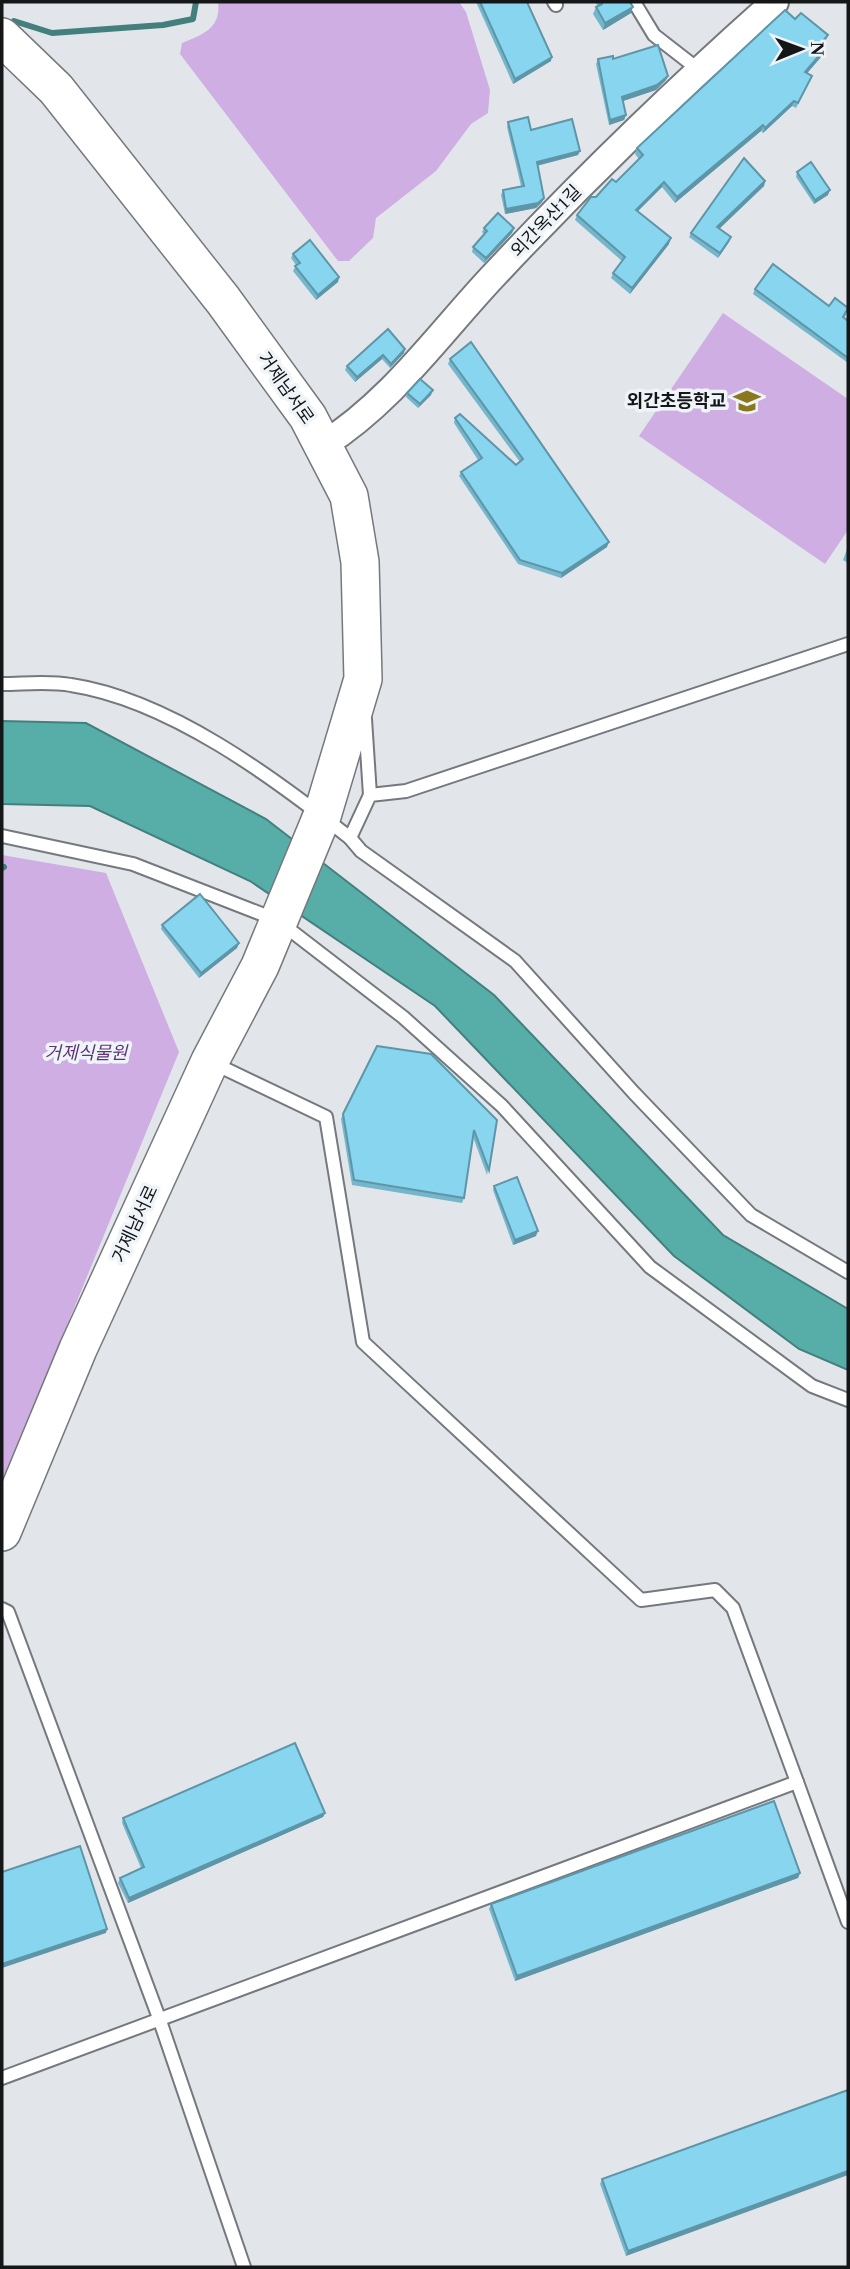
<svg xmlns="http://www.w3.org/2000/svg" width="850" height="2269" font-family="'Times New Roman','Noto Sans KR',serif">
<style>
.green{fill:#cfaee3}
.water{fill:#57ada8;stroke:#43807d;stroke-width:2}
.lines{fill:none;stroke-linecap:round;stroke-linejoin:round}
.stream{stroke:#43807d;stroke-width:6}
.service-casing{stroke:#75797d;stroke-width:16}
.minor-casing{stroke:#75797d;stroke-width:30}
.secondary-casing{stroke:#75797d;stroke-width:40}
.service{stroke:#fff;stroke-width:12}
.minor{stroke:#fff;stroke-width:26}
.secondary{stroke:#fff;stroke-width:37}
.wall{fill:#74b7cd}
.shaded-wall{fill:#5e95a7}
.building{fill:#87d5ee;stroke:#5e95a7;stroke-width:2}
.labels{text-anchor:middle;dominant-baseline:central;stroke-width:7;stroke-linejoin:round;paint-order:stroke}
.street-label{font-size:18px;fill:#141618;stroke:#eff4f9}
.poi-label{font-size:18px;font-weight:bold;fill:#141618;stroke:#eff4f9;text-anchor:end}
.park-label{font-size:18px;font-style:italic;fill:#5e3475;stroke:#eff4f9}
</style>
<rect width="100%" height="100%" fill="#e2e6eb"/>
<g class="green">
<path d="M218 2H459L466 12 490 90 488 113 471 124 436 171 376 218 373 238 349 261H338L180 54 182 43C204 34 221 28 218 2Z"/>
<path d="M723 313 848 399V530L825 564 639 436Z"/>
<path d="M2 855 106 873 179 1052 2 1484Z"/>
</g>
<path class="water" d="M2 721 86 723 266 819 494 995 723 1235 848 1309V1370L799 1349 674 1256 435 1006 250 881 90 806 2 804Z"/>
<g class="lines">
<g class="stream">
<path d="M14 21 52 33 163 25 193 19 196 2"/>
<path d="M2 868 4 867"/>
</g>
<defs>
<g id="service">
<path d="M554 2 556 5"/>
<path d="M634 2 654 35 699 70"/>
<path d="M2 684C24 684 49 681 71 685 169 700 273 777 350 838L370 795 406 791 848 644"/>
<path d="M365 719 370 795"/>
<path d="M2 836 133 864 277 920 403 1017 502 1106 650 1267 812 1386 848 1400"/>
<path d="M350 838 361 851 515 961 634 1093 751 1215 848 1272"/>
<path d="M213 1063 326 1117 363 1342 641 1600 715 1590 733 1608 797 1782"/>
<path d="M2 1609 8 1612 159 2018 244 2267"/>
<path d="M2 2078 797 1782 848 1922"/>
</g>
<path id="minor" d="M323 445C393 401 440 332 496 273 585 178 678 88 775 2"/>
<path id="secondary" d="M2 37 56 89 223 300 308 417 349 496 360 562 363 679 322 816 260 966 210 1061 78 1349 2 1532"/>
</defs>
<use href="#service" class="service-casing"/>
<use href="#minor" class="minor-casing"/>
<use href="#secondary" class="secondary-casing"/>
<use href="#service" class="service"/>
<use href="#minor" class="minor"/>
<use href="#secondary" class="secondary"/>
</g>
<g class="wall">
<path d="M476 2H527L551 61 513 84Z"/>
<path d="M595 2H630L631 13 603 30 593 14 596 7 598 6Z"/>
<path d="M795 19 826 40 819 48 823 51 821 57 807 73 810 81 796 108 792 106 763 133 761 131 675 203 662 187 638 211 669 244 630 294 611 278 613 273 622 261 575 220 577 215 596 197 616 182 639 159 635 154 637 148Z"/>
<path d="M598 59H613L668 76 666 80 656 90 623 101 626 115 624 120 609 125 596 64Z"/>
<path d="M508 122 531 130 578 155 537 166 544 198 542 202 536 208 505 214 501 195 503 190 521 186 507 127Z"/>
<path d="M797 172 828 195 814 204 796 177Z"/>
<path d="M765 181 764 186 719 229 731 237 729 242 718 258 689 237 691 233Z"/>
<path d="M484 228H514L512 233 484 263 472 252 473 247 484 234 482 232Z"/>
<path d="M293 254 339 277 338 282 316 300 293 271 296 265 291 258Z"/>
<path d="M755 289 829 306 847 313 844 318 848 321V363L753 294Z"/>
<path d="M388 329 404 353 390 368 382 359 355 382 345 370 347 366Z"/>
<path d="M450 359 607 547 561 578 518 564 459 476 461 472 478 460 454 423 455 418 516 465 520 462 448 364Z"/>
<path d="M407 393 431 395 418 408 406 397Z"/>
<path d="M848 546V563L843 560Z"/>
<path d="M162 925 239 943 237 948 199 978 161 929Z"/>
<path d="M343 1114 497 1120 487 1175 473 1137 464 1198 462 1203 352 1185 341 1119Z"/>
<path d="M494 1186 536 1236 513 1245 493 1190Z"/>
<path d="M325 1813 323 1817 128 1903 118 1883 120 1878 141 1868 122 1823 123 1818Z"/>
<path d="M800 1873 798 1878 515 1981 489 1909 491 1904Z"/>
<path d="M848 2090 626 2256 600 2184 602 2179Z"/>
</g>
<g class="shaded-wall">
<path d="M633 7 631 13 603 30 605 23Z"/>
<path d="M828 35 826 40 816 53 818 47Z"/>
<path d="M823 51 821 57 803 78 805 72Z"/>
<path d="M552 57 551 61 513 84 515 79Z"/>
<path d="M668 76 666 80 656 90 620 102 622 97Z"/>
<path d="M794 101 792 106 763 133 765 128Z"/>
<path d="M626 115 624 120 609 125 610 120Z"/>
<path d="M763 125 761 131 675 203 677 197Z"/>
<path d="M580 151 578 155 535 166 537 162Z"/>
<path d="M765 181 764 186 716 232 717 227Z"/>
<path d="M664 182 662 187 634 215 636 210Z"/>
<path d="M830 190 828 195 814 204 815 200Z"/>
<path d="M544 198 542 202 536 208 505 214 506 209Z"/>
<path d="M514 228 512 233 484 263 486 258Z"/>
<path d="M731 237 729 242 718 258 720 253Z"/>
<path d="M671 238 669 244 630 294 632 288Z"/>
<path d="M339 277 338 282 316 300 318 295Z"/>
<path d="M405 349 404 353 390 368 391 364Z"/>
<path d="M383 355 382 359 355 382 357 377Z"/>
<path d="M433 390 431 395 418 408 420 404Z"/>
<path d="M609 542 607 547 561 578 562 573Z"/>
<path d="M239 943 237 948 199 978 201 973Z"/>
<path d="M538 1231 536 1236 513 1245 515 1240Z"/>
<path d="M325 1813 323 1817 128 1903 129 1898Z"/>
<path d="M800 1873 798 1878 515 1981 517 1976Z"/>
<path d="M107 1929 106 1933 2 1968V1964Z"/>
<path d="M848 2171V2175L626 2256 628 2251Z"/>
</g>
<g class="building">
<path d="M480 2H527L552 57 515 79Z"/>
<path d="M601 2H630L633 7 605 23 596 7 602 4Z"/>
<path d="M785 10 795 19 801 13 828 35 818 47 823 51 805 72 812 76 798 103 794 101 765 128 763 125 677 197 664 182 636 210 671 238 632 288 613 273 625 257 577 215 591 197H596L612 179 616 182 643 155 637 148Z"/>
<path d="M658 45 668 76 657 85 622 97 626 115 610 120 598 59 613 56V59Z"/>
<path d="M528 117 531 130 572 119 580 151 537 162 544 198 538 203 506 209 503 190 524 186 508 122Z"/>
<path d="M744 158 765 181 717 227 731 237 720 253 691 233Z"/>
<path d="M811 162 830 190 815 200 797 172Z"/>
<path d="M498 213 514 228 486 258 473 247 487 231 484 228Z"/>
<path d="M310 240 339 277 318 295 295 266 300 263 293 254Z"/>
<path d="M773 264 829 306 835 298 848 308 843 317 848 321V358L755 289Z"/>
<path d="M388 329 405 349 391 364 383 355 357 377 347 366Z"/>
<path d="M471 342 609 542 562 573 520 560 461 472 482 458 455 418 460 414 516 465 523 459 450 359Z"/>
<path d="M420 379 433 390 420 404 407 393Z"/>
<path d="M200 894 239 943 201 973 162 925Z"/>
<path d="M377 1046 431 1054 497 1120 489 1170 474 1130 464 1198 354 1180 343 1114Z"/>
<path d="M517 1177 538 1231 515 1240 494 1186Z"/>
<path d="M295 1743 325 1813 129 1898 120 1878 144 1867 123 1818Z"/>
<path d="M774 1801 800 1873 517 1976 491 1904Z"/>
<path d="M80 1846 107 1929 2 1964V1872Z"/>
<path d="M848 2090V2171L628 2251 602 2179Z"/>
</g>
<defs>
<symbol id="school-bare" viewBox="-9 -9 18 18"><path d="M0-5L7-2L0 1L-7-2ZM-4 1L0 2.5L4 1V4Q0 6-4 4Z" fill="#89781d" stroke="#eff4f9" stroke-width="2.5" paint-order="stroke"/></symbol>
</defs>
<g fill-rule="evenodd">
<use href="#school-bare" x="728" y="382" width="38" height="38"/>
</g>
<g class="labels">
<g class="street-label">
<text transform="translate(546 221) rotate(-46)">외간옥산1길</text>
<text transform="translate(286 388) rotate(55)">거제남서로</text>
<text transform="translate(135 1224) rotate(-65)">거제남서로</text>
</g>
<g class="poi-label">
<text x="726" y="401">외간초등학교</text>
</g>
<g class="park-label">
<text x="86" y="1053">거제식물원</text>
</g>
</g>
<rect width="850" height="2269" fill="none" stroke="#141618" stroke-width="7"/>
<g transform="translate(801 49) rotate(89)" stroke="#eff4f9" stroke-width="5" paint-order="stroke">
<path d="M0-5L12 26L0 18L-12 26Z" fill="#141618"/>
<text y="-10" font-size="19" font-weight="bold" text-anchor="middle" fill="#141618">N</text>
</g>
</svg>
